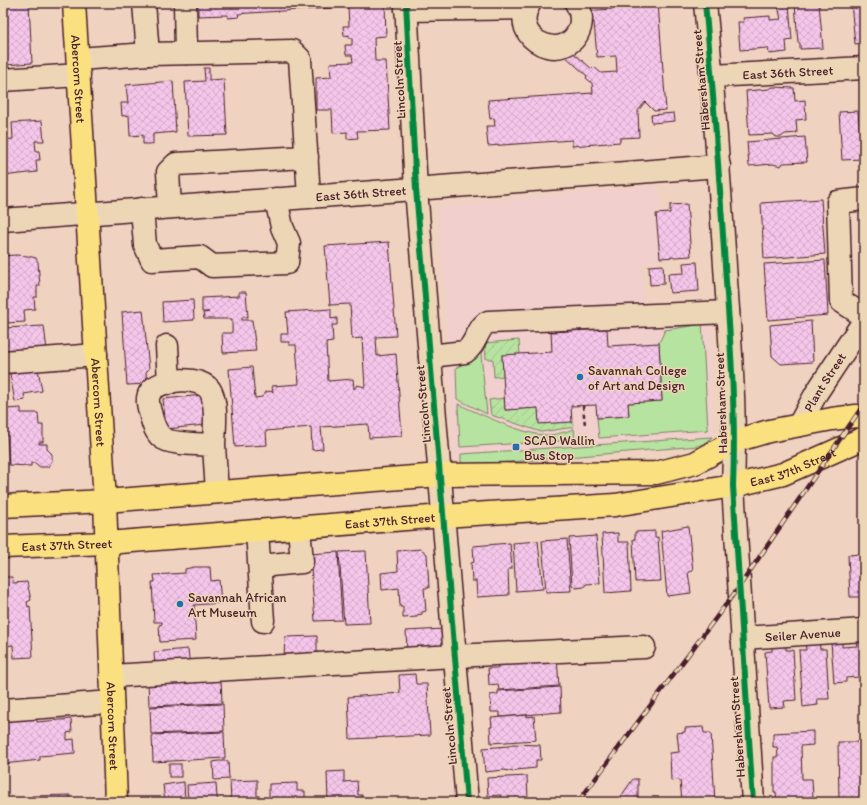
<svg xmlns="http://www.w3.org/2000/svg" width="867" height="805" font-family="Itim,sans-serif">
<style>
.built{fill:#f1cfcd}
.grass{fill:#b7e3a0;stroke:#808166}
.garden{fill:url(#garden-furrows);stroke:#808166}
.building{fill:url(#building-cross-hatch);stroke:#4a1f2b}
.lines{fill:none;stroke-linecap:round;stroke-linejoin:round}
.minor-casing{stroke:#4a1f2b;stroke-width:25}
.major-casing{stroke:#4a1f2b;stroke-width:25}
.path{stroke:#4a1f2b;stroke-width:2.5;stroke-dasharray:4 3;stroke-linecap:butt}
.minor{stroke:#edd6b6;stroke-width:22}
.major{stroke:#fbe080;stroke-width:22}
.rail-casing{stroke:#4a1f2b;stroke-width:4.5}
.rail{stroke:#edd6b6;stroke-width:3;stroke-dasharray:9;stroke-linecap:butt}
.cycleway-casing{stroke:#edd6b6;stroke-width:8}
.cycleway{stroke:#00873e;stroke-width:6}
.poi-dot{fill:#1f6fb2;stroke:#edd6b6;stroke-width:1.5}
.labels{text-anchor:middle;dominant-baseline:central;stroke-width:3;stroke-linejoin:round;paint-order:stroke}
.street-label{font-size:13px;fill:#4a1f2b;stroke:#edd6b6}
.poi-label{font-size:13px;fill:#4a1f2b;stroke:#edd6b6;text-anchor:start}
</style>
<defs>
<pattern id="garden-furrows" width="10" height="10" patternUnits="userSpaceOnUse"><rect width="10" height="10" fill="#b7e3a0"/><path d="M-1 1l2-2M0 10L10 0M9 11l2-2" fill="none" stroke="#9fc28a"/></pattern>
<pattern id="building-cross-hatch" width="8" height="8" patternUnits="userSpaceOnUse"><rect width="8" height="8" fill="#f5c6ea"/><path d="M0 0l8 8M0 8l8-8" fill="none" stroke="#d4aac9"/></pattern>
</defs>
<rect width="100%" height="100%" fill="#efd3c0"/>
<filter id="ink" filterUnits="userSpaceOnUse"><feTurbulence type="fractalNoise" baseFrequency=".025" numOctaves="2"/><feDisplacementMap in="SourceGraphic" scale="8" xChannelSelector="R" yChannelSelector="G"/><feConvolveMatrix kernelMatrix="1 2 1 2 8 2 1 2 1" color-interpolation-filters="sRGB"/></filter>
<g filter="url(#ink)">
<path class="built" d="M658 185 662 211 656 212 659 262 643 264V311L710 308 714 443 455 469 438 207Z"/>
<g class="grass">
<path d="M702 321 708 430 599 438 597 418 629 416 628 403 662 401 659 343 665 330 697 325Z"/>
<path d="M480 344 487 414 457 399 456 368 465 363Z"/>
<path d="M458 404C478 413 526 436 547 435 556 435 565 432 574 429L575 440 460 447Z"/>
<path d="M712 437 707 442 698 446 461 466V454Z"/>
</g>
<g class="garden">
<path d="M519 340 520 354 502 356 503 376 494 377 493 359H486L485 343Z"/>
<path d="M504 398 505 410 538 408 572 422 574 427 541 432 491 415 489 400Z"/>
</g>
<g class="building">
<path d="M3 3H29L32 63 4 65Z"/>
<path d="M198 3H385L386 36 374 37 375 61H386L390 130 357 131 358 138 347 139V132L333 133 332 110H316V78L331 77 330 63 353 62 352 55H346L345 45H352V38H349V35L344 36 343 26H349L348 7 249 13 238 14 239 17 228 18V15L198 16Z"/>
<path d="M612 3H658L666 110 654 111 645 102 638 111 639 137 620 138V142L572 146V140L488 146 486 126H495L494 118 490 119 488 100 593 93 592 83 586 78 587 76 564 55 569 49 592 69 594 67 601 73 617 72 616 56 597 57 594 22 583 23 582 11 612 9Z"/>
<path d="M795 3H819L823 48 800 49V43H798Z"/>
<path d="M851 3H864V43L855 44Z"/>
<path d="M789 5 792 40 786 41 787 52 769 54 768 48 740 50 738 22H744L743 18 770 16V20L781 19 778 6Z"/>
<path d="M204 68H209V80L224 79 227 135 188 136 185 82 205 81Z"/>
<path d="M173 81 176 132 153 134V144H143V135L130 136 129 115 122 116 121 103H128L126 85Z"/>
<path d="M773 87 794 88 795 101 805 100 806 119 796 120 797 133 785 134 781 137H776L773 134 749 135 746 91 769 89Z"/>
<path d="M858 111 862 159 842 160 839 112Z"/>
<path d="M674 113 675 121 652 123 651 115Z"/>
<path d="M42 121 44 141H35L36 151H39L40 160H36L37 172 3 176V134V140L13 139 12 123Z"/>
<path d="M805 137 807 162 783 163 781 166 773 164 749 166 747 142Z"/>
<path d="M821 199 825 254 764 259 761 203Z"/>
<path d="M687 204 691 256 660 258 656 214 670 213V205Z"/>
<path d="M389 242 396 336 376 337 377 356 396 354 402 436 369 438 368 424 321 427 323 449 312 450 311 427 266 431 267 445 235 447 229 369 252 367 255 398 262 397 266 392 271 391 273 393 272 386 299 384 296 345H289V342H281V334H288L286 312 331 309V319L337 318V325H332L333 342 326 343 328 381 353 379 354 389 357 385 365 387 362 338 352 339 350 304 330 305 325 246Z"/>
<path d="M16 255 28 256 36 258 38 262 40 286H37V297H34L35 309 24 310 25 322 6 323 3 297V256Z"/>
<path d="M825 260 828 315 768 320 764 264Z"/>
<path d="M697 262 699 291 670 293 668 274 684 273 683 263Z"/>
<path d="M663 265 664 284 650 285 649 266Z"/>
<path d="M239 292H246L248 317H242V320H252L256 351 223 353 222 333H232V319H204L203 313 209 312H202V298L239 296Z"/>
<path d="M193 300 194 320 163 322 162 302Z"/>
<path d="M143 310 149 369 146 372 147 384 127 385 122 312Z"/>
<path d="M811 321 813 362 781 364 772 356 770 325Z"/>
<path d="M44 326 47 351 3 353V328Z"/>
<path d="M607 329 608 346 659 343 662 401 628 403 629 416 597 418 596 405 571 406 572 422 539 424 538 408 505 410 502 355 552 352 551 332Z"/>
<path d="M38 369 42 391 24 394 25 400 15 402 10 374Z"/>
<path d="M203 395 205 425 166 429 163 399Z"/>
<path d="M21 408V413H38L39 425H43V442H39V444H47V449L52 454V461L48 467H40L35 463H31V466L9 465 5 409Z"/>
<path d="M688 526 693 571 688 572 691 593 667 596 661 531Z"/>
<path d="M655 531V538L658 537 661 581 635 582 633 539H635V532Z"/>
<path d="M618 533V542H629L631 591 605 593 602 534Z"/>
<path d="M596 536 600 583 586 584 584 587 576 588 572 585 569 538Z"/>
<path d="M567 539 571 591 546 592 542 541Z"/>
<path d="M538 541 543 589 516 591 513 543Z"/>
<path d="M510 543 512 569H508L509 595 477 597 476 581H472L471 563 474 562 473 546Z"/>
<path d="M421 549 427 554 429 588H424L426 611 422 612V614L417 615V617L403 618V607H400L399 588 382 590 381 573 398 571 397 551Z"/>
<path d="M366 551 370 623 344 624 339 552Z"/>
<path d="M338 552 342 620 315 621 310 554Z"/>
<path d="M861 554V557H864V589L862 590V597H850L848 555Z"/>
<path d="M194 567H210L211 581 219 580 221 603 194 605 196 640 160 642 159 625 162 624V622H154L152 582H155L154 575 185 573V569Z"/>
<path d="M3 577H12L13 583 27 582 31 600 27 602 28 607 30 606 33 657 14 658 13 645 3 646V632L7 631V625H3Z"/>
<path d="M444 629 445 649 407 651 406 631Z"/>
<path d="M317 636V662L284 656 285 637Z"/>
<path d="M819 640 820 649H826L829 699H817L818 705 803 707 799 650H806L805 641Z"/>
<path d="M856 641H864V681H859V677L846 678V682L834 683 831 642H842V647L857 646Z"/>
<path d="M786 642V650H793L796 700 784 701 785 707 769 708 765 652 772 651V643Z"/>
<path d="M188 649 190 668 155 670 154 652Z"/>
<path d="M557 658 559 686 499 690 498 684 489 685 488 668H498L497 662Z"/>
<path d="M415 674 416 684H427L430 735 350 739 348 697 400 693 399 675Z"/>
<path d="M221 677 222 703 149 706 148 679Z"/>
<path d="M560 687 561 712 500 717V712H491L490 695 498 694V691Z"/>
<path d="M223 704 224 731 151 734 150 707Z"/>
<path d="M527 715V717L534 716 536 740 491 743 490 727H492L491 718Z"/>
<path d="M36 717 37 722 71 719 72 732 67 733V740L74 739 75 753 40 756V760L3 764V719Z"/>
<path d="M703 727 704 733H711L715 802H682L680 780 671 781 670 753 679 752 677 733 685 732V728Z"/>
<path d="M813 731V745L801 746 802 779H812L813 797H804L805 802H777L776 792H774V757H778L777 747H773V733Z"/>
<path d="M224 732 225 758 153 762 152 735Z"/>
<path d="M838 742H864V801L839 802Z"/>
<path d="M512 744 540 745 541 760H536V768L516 770 514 772 504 770 485 772 483 748 509 746Z"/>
<path d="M218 761H228L229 779 214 780 213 762Z"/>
<rect x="169" y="764" width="12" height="13"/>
<path d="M344 771V782L357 781 358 795H362V802H328L327 772Z"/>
<path d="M527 776 528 798H524L525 802H502L501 795 488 796 487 778Z"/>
<path d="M633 779H638V802H617Z"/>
<path d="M257 780V796H259L260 802H231L230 781Z"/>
<path d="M184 782 185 802H165L163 785Z"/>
<path d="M216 783 217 798 220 802H188L187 785Z"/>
<path d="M297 783V791H305V802H308H269V784Z"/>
<path d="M70 795V802H32V796Z"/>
</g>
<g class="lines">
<defs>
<g id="minor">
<path d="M144 3 148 54"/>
<path d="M185 3 186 53"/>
<path d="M406 3 416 189 467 802"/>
<path d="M530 3C506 40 568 67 580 27 582 18 581 10 576 3"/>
<path d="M705 3C714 95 720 188 726 281 731 349 736 418 733 486L753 802"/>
<path d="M406 10 527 8"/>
<path d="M78 59 148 54 292 51 300 59 309 196"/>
<path id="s1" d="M712 76 864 68"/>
<path d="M3 80 79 75"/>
<path d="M864 199 838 202 841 301 864 316"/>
<path d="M170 207 168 172 176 164 307 157"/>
<path d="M142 209 145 245 152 260 200 257 212 266 287 263 289 243 282 227 276 199"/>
<path id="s2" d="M3 220 719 166"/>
<path d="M167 346 169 383"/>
<path d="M430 356 465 352C476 345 478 326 488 322L728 312"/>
<path d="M3 362 96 355"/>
<path id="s3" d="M799 425 817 392 864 321"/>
<path d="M214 445C202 444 170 445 161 437 154 430 152 420 150 412 148 405 146 397 151 391 161 378 203 375 211 392 218 407 214 431 214 446 215 462 216 477 217 492"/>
<path d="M257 531 263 621"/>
<path d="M260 566 302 562 299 528"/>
<path id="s4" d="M742 638 864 630"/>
<path d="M111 676 454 656 644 647"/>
<path d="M3 710 112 702"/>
</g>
<g id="major">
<path id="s5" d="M74 3 105 501 116 802"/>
<path d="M3 506 105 501 440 475 656 473 695 463 735 441 769 431 832 419 856 416 864 417"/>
<path id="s6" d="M3 547 107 543 443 516 615 505 733 486 783 474 864 438"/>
</g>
</defs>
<use href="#minor" class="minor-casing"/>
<use href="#major" class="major-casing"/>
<path class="path" d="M583 406 585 425"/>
<use href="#minor" class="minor"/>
<use href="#major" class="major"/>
<defs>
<path id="rail" d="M578 802 739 587 864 404"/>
</defs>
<use href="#rail" class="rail-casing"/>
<use href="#rail" class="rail"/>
<defs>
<g id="cycleway">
<path d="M406 3 416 189 467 802"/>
<path d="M705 3C714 95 720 188 726 281 731 349 736 418 733 486L753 802"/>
</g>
</defs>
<use href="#cycleway" class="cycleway-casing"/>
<use href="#cycleway" class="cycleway"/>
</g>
</g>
<g class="poi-dot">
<circle cx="580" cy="377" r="4"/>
<rect x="512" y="443" width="8" height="8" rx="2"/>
<circle cx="180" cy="604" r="4"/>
</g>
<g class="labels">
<g class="street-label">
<text stroke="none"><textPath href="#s1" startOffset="76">East 36th Street</textPath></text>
<text stroke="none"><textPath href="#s5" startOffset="76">Abercorn Street</textPath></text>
<text transform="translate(399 80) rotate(-93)">Lincoln Street</text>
<text transform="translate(701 80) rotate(-95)">Habersham Street</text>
<text stroke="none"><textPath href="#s2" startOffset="359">East 36th Street</textPath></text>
<text stroke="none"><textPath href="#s3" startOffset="50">Plant Street</textPath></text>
<text stroke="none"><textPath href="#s5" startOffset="400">Abercorn Street</textPath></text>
<text transform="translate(721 403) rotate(-92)">Habersham Street</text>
<text transform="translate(423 404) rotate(-95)">Lincoln Street</text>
<text stroke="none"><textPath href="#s6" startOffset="796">East 37th Street</textPath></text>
<text stroke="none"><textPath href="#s6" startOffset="388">East 37th Street</textPath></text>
<text stroke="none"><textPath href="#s6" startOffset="64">East 37th Street</textPath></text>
<text stroke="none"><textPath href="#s4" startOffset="61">Seiler Avenue</textPath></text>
<text stroke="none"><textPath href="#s5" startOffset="724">Abercorn Street</textPath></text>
<text transform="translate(449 726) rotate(-95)">Lincoln Street</text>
<text transform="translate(737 727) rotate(-94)">Habersham Street</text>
</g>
<g class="poi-label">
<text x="588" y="370">Savannah College<tspan x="588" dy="15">of Art and Design</tspan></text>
<text x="524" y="440">SCAD Wallin<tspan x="524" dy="15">Bus Stop</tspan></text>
<text x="188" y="597">Savannah African<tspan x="188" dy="15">Art Museum</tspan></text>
</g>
</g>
<rect width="867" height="805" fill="none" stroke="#edd6b6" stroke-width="16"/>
<rect x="8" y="8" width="851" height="789" fill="none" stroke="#4a1f2b" stroke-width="1.5" filter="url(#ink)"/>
</svg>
